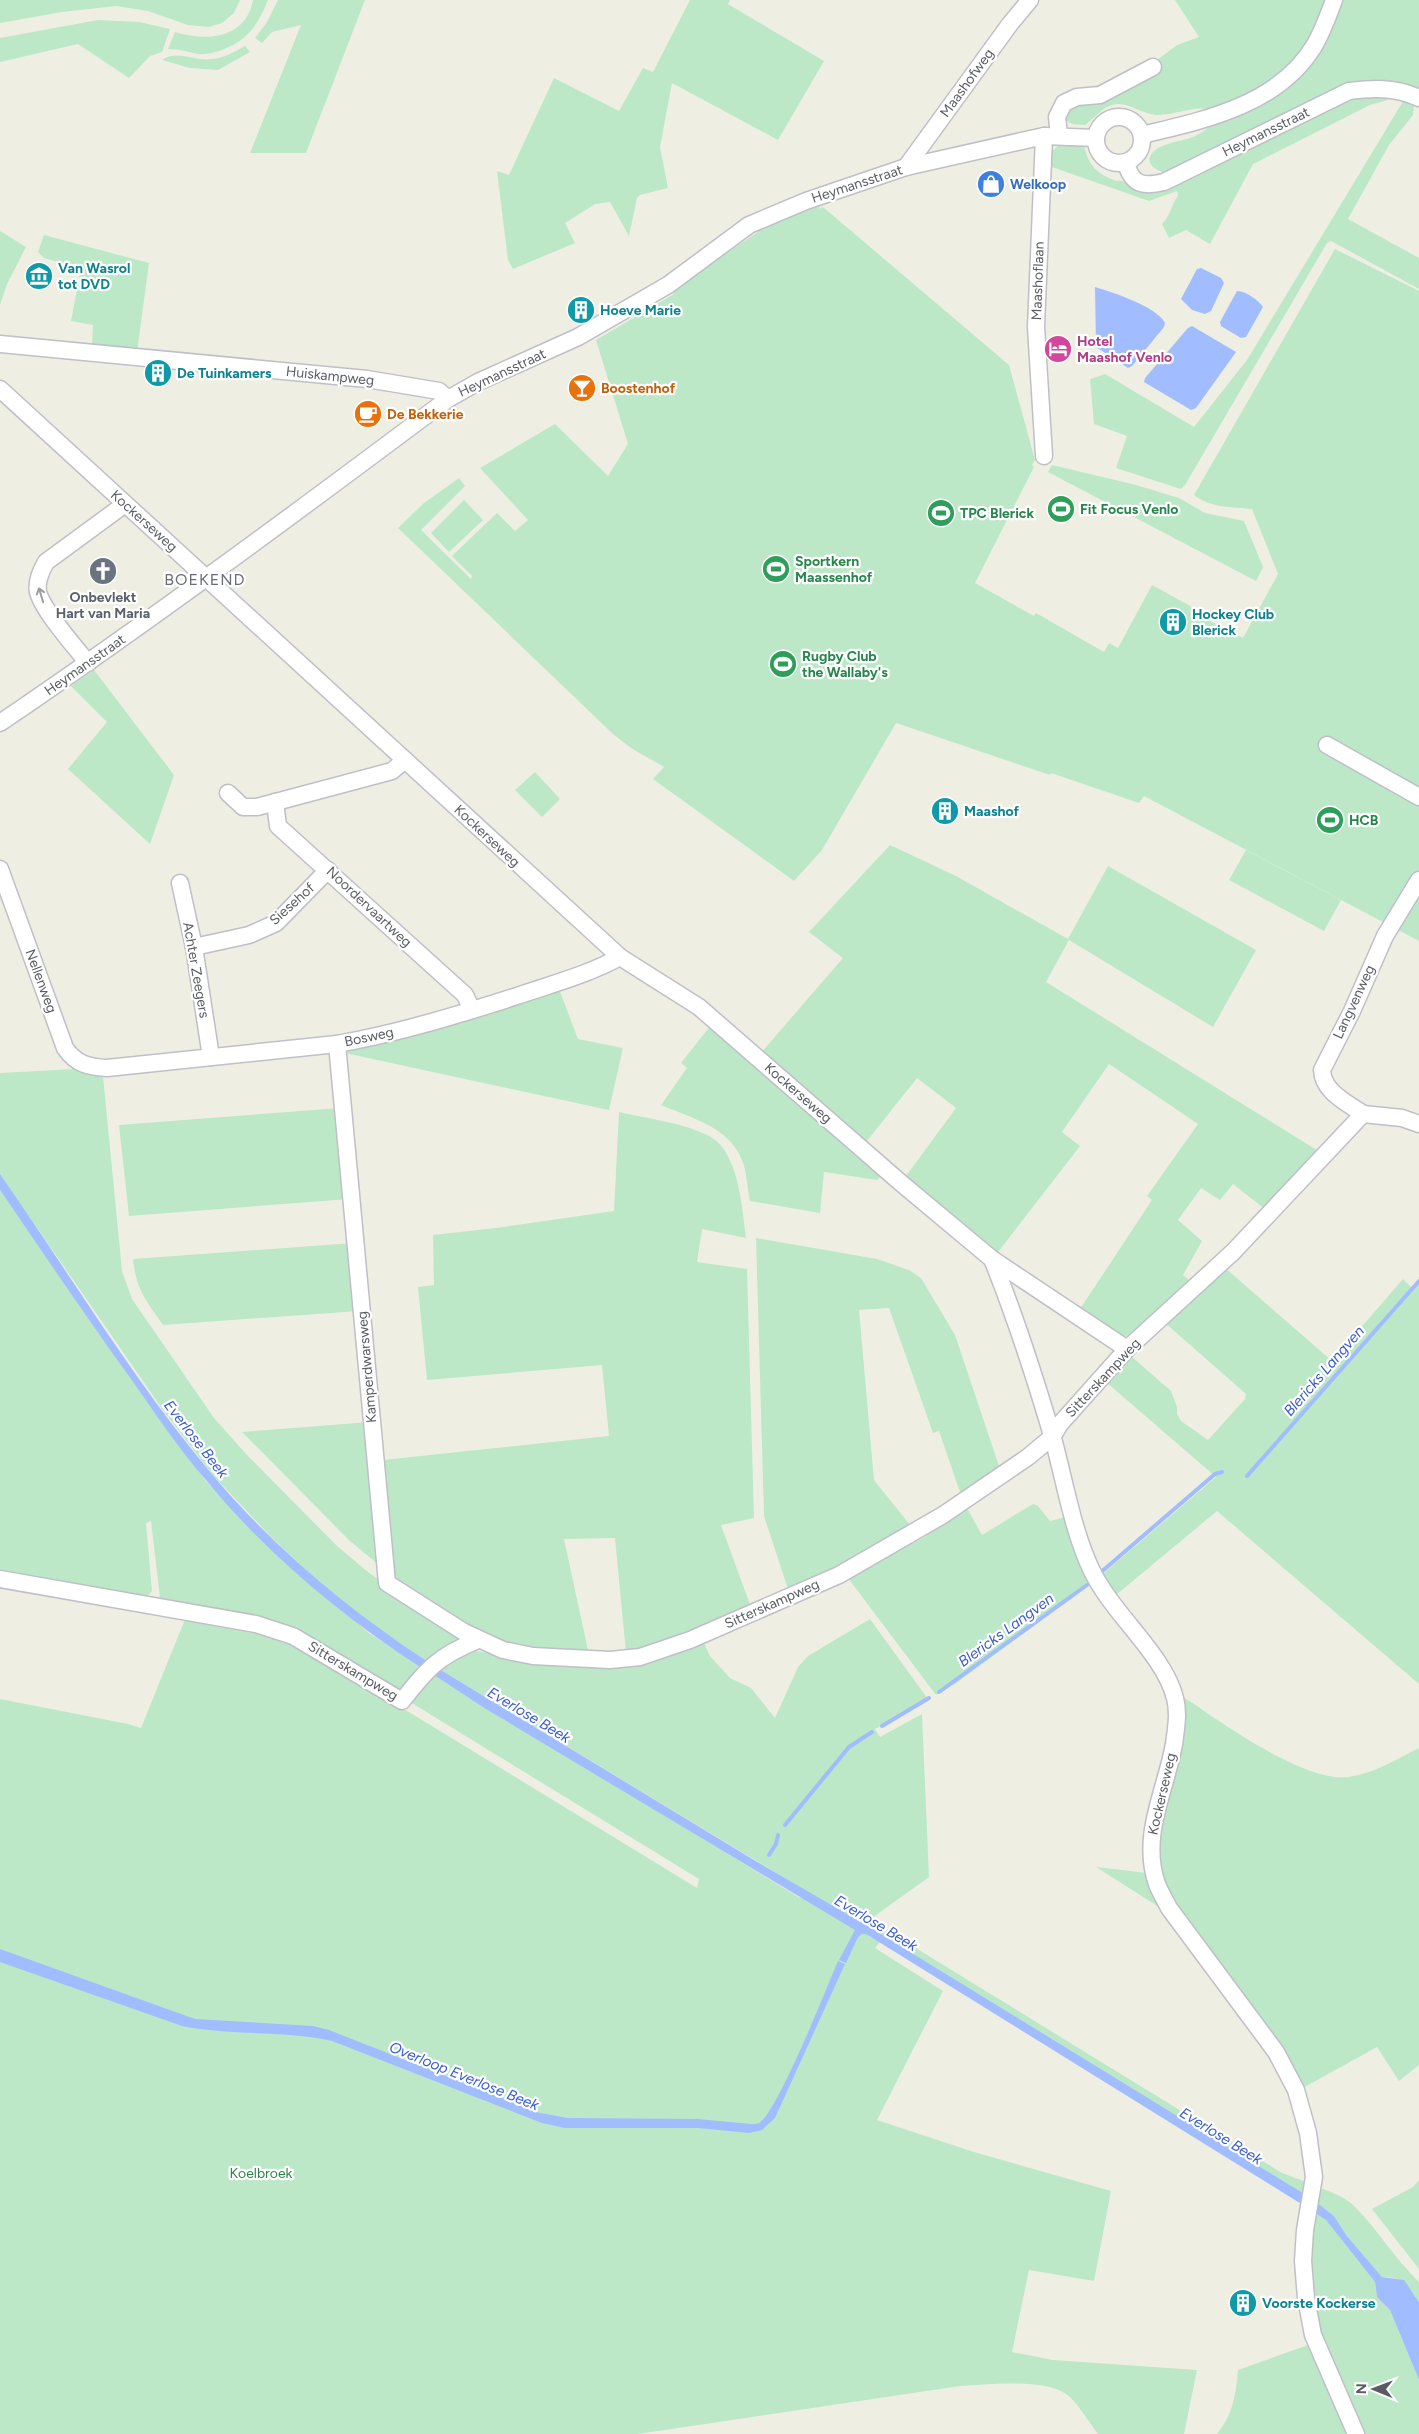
<svg xmlns="http://www.w3.org/2000/svg" width="1419" height="2434" font-family="Figtree,sans-serif">
<style>
.green{fill:#bce8c8}
.water{fill:#a1bdff}
.lines{fill:none;stroke-linecap:round;stroke-linejoin:round}
.stream{stroke:#a1bdff;stroke-width:4}
.minor-casing{stroke:#bfbfc7;stroke-width:19}
.minor{stroke:#fff;stroke-width:16}
.oneway{stroke:#9c9da2}
.labels{text-anchor:middle;dominant-baseline:central;stroke-width:4.5;stroke-linejoin:round;paint-order:stroke}
.street-label{font-size:14px;fill:#5a5c64;stroke:#fff}
.shop-label{font-size:14px;font-weight:bold;fill:#366cbe;stroke:#fff;text-anchor:start}
.culture-label{font-size:14px;font-weight:bold;fill:#0d838f;stroke:#fff;text-anchor:start}
.hotel-label{font-size:14px;font-weight:bold;fill:#b23c85;stroke:#fff;text-anchor:start}
.food-label{font-size:14px;font-weight:bold;fill:#c56008;stroke:#fff;text-anchor:start}
.leisure-label{font-size:14px;font-weight:bold;fill:#27864d;stroke:#fff;text-anchor:start}
.worship-label{font-size:14px;font-weight:bold;fill:#5b616d;stroke:#fff}
.park-label{font-size:14px;fill:#2d8247;stroke:#fff}
.water-label{font-size:15px;font-style:italic;fill:#3a5bcc;stroke:#fff}
.quarter-label{font-size:16px;letter-spacing:1px;fill:#6b6e76;stroke:#fff}
</style>
<rect width="100%" height="100%" fill="#eeefe2"/>
<g class="green">
<path d="M0 0H240L234 13 222 23 209 27 188 25 148 11 116 6 62 12 0 23Z"/>
<path d="M253 0H268C258 25 248 40 222 50 216 52 206 55 199 54 188 52 180 49 168 49L175 32C206 42 246 39 253 0Z"/>
<path d="M278 0H365L306 153H250L301 25 272 32 262 43 255 38 267 22Z"/>
<path d="M690 0H730L728 4 824 61 778 140 672 83 660 147 668 188 640 195 637 198 629 236 610 202 595 204 565 223 575 243 513 269 508 260 497 171 509 175 554 78 619 111 643 68 653 72Z"/>
<path d="M1175 0H1326C1307 53 1274 93 1217 108 1210 109 1202 108 1194 109 1182 111 1169 115 1156 115 1149 114 1141 111 1134 108 1110 97 1103 111 1085 125 1071 124 1063 125 1066 108L1153 63 1177 45 1199 37Z"/>
<path d="M1342 0H1419V92C1401 85 1387 80 1367 82L1167 173C1156 172 1142 162 1154 151 1165 142 1180 142 1193 137 1203 133 1210 125 1220 121 1249 110 1277 100 1299 77 1320 55 1330 27 1342 0Z"/>
<path d="M98 20 139 22 170 29 162 52 150 56 129 78 78 44 0 62V38Z"/>
<path d="M245 46 250 52 218 70 190 68 162 60C177 49 195 62 212 59 224 58 234 52 245 46Z"/>
<path d="M1385 94 1388 100 1370 105 1253 164 1210 244 1186 230 1169 238 1162 224C1172 214 1171 204 1178 196L1177 191 1149 201 1049 166V154L1062 142 1084 146C1088 163 1096 174 1114 180 1118 182 1118 180 1122 181 1140 188 1137 194 1159 191L1354 95Z"/>
<path d="M1405 98 1414 104 1413 115 1389 145 1348 219 1419 258V289L1331 241 1327 243 1185 485 1181 489 1116 468 1127 436 1094 424 1090 379 1105 374 1194 427 1247 360Z"/>
<path d="M822 205 818 209 823 207 1009 365 1035 460 1032 465 1034 467 975 583 1034 616 1036 613 1104 652 1109 643 1118 648 1152 585 1203 613 1201 616 1243 638 1278 574 1252 509C1231 507 1211 508 1194 495L1335 249 1419 291V941L1144 796 1139 803 1051 773 1050 775 896 723 822 850 794 881 653 779 664 767 631 748 614 735 398 528 424 503 459 478 465 486 421 530 471 579 472 576 452 556 497 513 515 531 528 520 480 468 555 424 608 476 628 444 596 340 674 294 671 291 765 227Z"/>
<path d="M0 231 26 247 7 284 0 305Z"/>
<path d="M44 235 149 263 137 352 92 345 93 325 71 321 81 269 44 258 38 252Z"/>
<path d="M1052 465 1136 485 1179 498 1205 513 1244 521 1263 567 1256 581 1048 472Z"/>
<path d="M464 500 483 520 449 552 431 533Z"/>
<path d="M94 670 174 775 150 844 68 769 107 722 71 686Z"/>
<path d="M535 772 560 799 542 817 515 790Z"/>
<path d="M890 845 956 876 1068 939 1108 866 1256 950 1213 1027 1069 940 1046 982 1320 1152 1266 1210 1233 1184 1220 1200 1201 1188 1178 1220 1202 1241 1183 1275 1193 1283C1179 1296 1138 1343 1119 1335 1106 1330 1092 1317 1080 1309L1152 1200 1147 1196 1198 1124 1109 1064 1062 1132 1080 1146 995 1256 903 1180 956 1108 917 1078 863 1146 760 1054 843 958 809 932Z"/>
<path d="M1246 850 1341 900 1324 931 1229 880Z"/>
<path d="M559 989 578 1039 623 1048 609 1110 345 1053V1050Z"/>
<path d="M711 1025 882 1175 877 1180 824 1172 820 1213 750 1201C747 1188 747 1172 742 1160 729 1127 691 1118 661 1105L687 1068 681 1063Z"/>
<path d="M75 1069 87 1075 103 1076 122 1271 132 1299 214 1418 247 1455 337 1546 368 1572 463 1640 427 1661 374 1626 325 1588 271 1537 212 1474 165 1413 0 1174V1073Z"/>
<path d="M340 1108 349 1199 129 1216 119 1125Z"/>
<path d="M619 1112C648 1119 682 1122 709 1136 739 1151 742 1208 746 1238L702 1229 697 1262 747 1269 754 1518 721 1525 752 1610 706 1629 626 1653 615 1538 564 1539 589 1655 497 1642 459 1623 400 1583 395 1577 383 1460 609 1436 602 1365 427 1380 418 1287 434 1285 433 1235 496 1228 614 1211Z"/>
<path d="M0 1190 91 1323 205 1480 265 1543 369 1633 420 1667 398 1694 307 1637 168 1604 160 1598 151 1521 146 1523 152 1591 147 1596 0 1571Z"/>
<path d="M756 1238 877 1259 909 1270 921 1278 955 1335 1000 1469 962 1498 939 1431 933 1433 889 1308 859 1310 874 1480 914 1530 790 1595 764 1516Z"/>
<path d="M353 1243 359 1311 163 1325C146 1300 136 1290 133 1259Z"/>
<path d="M1224 1267 1332 1361 1403 1279 1412 1288 1419 1281V1684L1217 1511 1116 1595 1098 1578 1216 1477 1106 1382 1131 1356 1171 1391 1177 1407V1414L1181 1421 1208 1440 1245 1399 1246 1394 1164 1322Z"/>
<path d="M370 1422 385 1570 350 1541 242 1432Z"/>
<path d="M1033 1504 1038 1506 1050 1521 1066 1517 1081 1567 1089 1585 955 1684 936 1695 848 1578 925 1537 967 1508 982 1535Z"/>
<path d="M186 1617 248 1627 296 1643 697 1888 699 1879 410 1702 431 1673 800 1898 808 1892 436 1667 461 1652 476 1651 547 1662 703 1641 710 1656 730 1678 751 1688 775 1718 798 1667 808 1656 870 1619 928 1699 875 1729 880 1737 922 1714 929 1877 872 1918 888 1931 1282 2173 1309 2183 1306 2195 1286 2185 869 1927 870 1936 880 1942 875 1948 943 1991 877 2120 974 2152 1111 2191 1094 2281 1029 2270 1012 2352 1053 2360 1197 2370 1184 2434H1098C1089 2422 1080 2407 1070 2397 1048 2377 987 2385 960 2386L638 2434H0V1699L128 1724 141 1728Z"/>
<path d="M1185 1698C1222 1723 1304 1782 1348 1777 1373 1774 1397 1759 1419 1748V2065L1399 2081 1377 2047 1301 2089 1166 1895 1155 1845 1185 1710Z"/>
<path d="M1096 1867 1147 1873 1162 1909Z"/>
<path d="M1419 2180V2269L1372 2209 1413 2187Z"/>
<path d="M1318 2187C1331 2192 1346 2197 1356 2208 1379 2231 1394 2258 1419 2282V2302C1407 2284 1405 2277 1382 2277L1347 2236 1334 2216 1315 2201Z"/>
<path d="M1312 2211 1326 2220 1375 2282 1377 2297 1390 2310 1419 2380V2434H1358L1322 2342 1309 2290Z"/>
<path d="M1311 2344 1346 2434H1217C1233 2415 1236 2394 1238 2370Z"/>
</g>
<g class="water">
<path d="M1201 268 1221 278 1224 283 1211 311 1205 314 1192 310 1181 299 1197 269Z"/>
<path d="M1095 287C1114 293 1156 306 1165 323L1164 327 1132 366 1128 368 1096 347Z"/>
<path d="M1237 291C1246 291 1258 300 1263 307L1246 337 1241 338 1221 326 1220 322Z"/>
<path d="M1192 326 1236 352 1196 408 1191 410 1144 382 1145 378 1188 328Z"/>
<path d="M0 1174C70 1274 133 1380 211 1473 273 1547 347 1609 427 1661L420 1667C340 1615 266 1553 205 1479 178 1448 155 1413 131 1379 86 1317 43 1253 0 1190Z"/>
<path d="M436 1667 754 1860 871 1928 1306 2195 1303 2205 866 1934H862L858 1937 846 1963 839 1960 855 1930 486 1709 431 1673Z"/>
<path d="M0 1949 195 2019 313 2026 329 2030 540 2113 568 2118 698 2119 751 2124C753 2124 756 2124 759 2123 777 2113 827 1987 838 1961L845 1964 775 2118 762 2130 749 2133 698 2128H565L542 2123 332 2041C283 2030 231 2036 182 2026L0 1962Z"/>
<path d="M1315 2201 1334 2216 1347 2236 1382 2277 1404 2280 1419 2302V2380L1390 2310 1377 2297 1375 2282 1326 2220 1312 2211Z"/>
</g>
<g class="lines">
<g class="stream">
<path d="M1247 1476 1419 1281"/>
<path d="M1100 1573 1215 1474 1222 1472"/>
<path d="M939 1692 1087 1585"/>
<path d="M882 1726 929 1698"/>
<path d="M785 1825 849 1747 872 1732"/>
<path d="M769 1855 776 1844 778 1835"/>
</g>
<defs>
<g id="minor">
<circle cx="1119" cy="140" r="23"/>
<path d="M1059 135 1057 117 1064 103 1077 97 1100 95 1153 67"/>
<path d="M1142 135C1205 120 1278 105 1314 46 1323 31 1328 16 1334 0"/>
<path d="M1126 163C1132 185 1143 187 1164 182L1349 91C1374 88 1395 87 1419 98"/>
<path d="M906 167 1010 24 1030 0"/>
<path d="M0 344 367 379 439 391 448 399"/>
<path d="M0 389 620 957 699 1007 901 1183 992 1259 1127 1349"/>
<path d="M1044 456 1036 327 1044 136"/>
<path d="M88 663C75 647 43 611 38 592 36 581 41 571 46 562L125 504"/>
<path d="M0 723C153 619 301 509 448 399L478 382 578 337 668 285 749 225 806 201 906 167 1044 136 1096 138"/>
<path d="M1327 745 1419 797"/>
<path d="M228 793 243 807H257L392 771 405 760"/>
<path d="M275 802 278 826 465 995 472 1010"/>
<path d="M0 869 65 1048C76 1064 88 1067 107 1068L337 1044C399 1033 458 1015 517 996 552 984 587 975 620 957"/>
<path d="M180 883 194 947 211 1057"/>
<path d="M194 947 249 935 276 923 328 870"/>
<path d="M337 1044 387 1583 464 1632 503 1650 533 1656 610 1660 640 1657 690 1640 839 1575 943 1515 1028 1457 1052 1437 1060 1424 1127 1349 1233 1252 1363 1114"/>
<path d="M1363 1114C1346 1102 1323 1092 1322 1070L1352 1011 1385 936 1419 880"/>
<path d="M1363 1114 1402 1118 1419 1124"/>
<path d="M992 1259C1016 1318 1036 1381 1054 1442 1065 1483 1073 1531 1091 1569 1112 1614 1164 1654 1175 1698 1179 1713 1176 1729 1174 1744 1166 1790 1140 1836 1157 1884 1160 1892 1165 1900 1169 1908L1276 2052 1296 2090 1308 2133 1314 2177 1305 2230 1303 2261 1306 2298 1313 2335 1356 2434"/>
<path d="M0 1579 256 1624 293 1636 402 1701C427 1669 438 1656 478 1640"/>
</g>
</defs>
<use href="#minor" class="minor-casing"/>
<use href="#minor" class="minor"/>
</g>
<defs><path id="oneway-shaft" d="M-6 0H5M1.5-3L5.5 0L1.5 3" fill="none" stroke-width="1.6" stroke-linecap="round" stroke-linejoin="round" transform="scale(1.25)"/></defs>
<use class="oneway" href="#oneway-shaft" transform="translate(41 595) rotate(-107)"/>
<defs>
<symbol id="shop-disc" viewBox="-11 -11 22 22"><circle r="9.5" fill="#3f7fe0" stroke="#fff"/><path d="M-5-2.5h2.3a2.7 3.5 0 0 1 5.4 0H5L5.5 6h-11ZM-1.5-2.5h3a1.5 2.3 0 0 0-3 0Z" fill="#fff"/></symbol>
<symbol id="museum-disc" viewBox="-11 -11 22 22"><circle r="9.5" fill="#0f9aa8" stroke="#fff"/><path d="M0-6L6-3V-2H-6V-3ZM-5-1h2V3h-2ZM-1-1h2V3h-2ZM3-1h2V3H3ZM-6 4H6V6H-6Z" fill="#fff"/></symbol>
<symbol id="building-disc" viewBox="-11 -11 22 22"><circle r="9.5" fill="#0f9aa8" stroke="#fff"/><path d="M-4-6H4V6H1V3H-1V6H-4ZM-2.5-4.3h1.7v1.8h-1.7ZM.8-4.3h1.7v1.8H.8ZM-2.5-1h1.7V.8h-1.7ZM.8-1h1.7V.8H.8Z" fill="#fff"/></symbol>
<symbol id="hotel-disc" viewBox="-11 -11 22 22"><circle r="9.5" fill="#d1479c" stroke="#fff"/><path d="M-6-4.5h1.5V1H6V5H4.5V3h-9V5H-6ZM-4 0a1.8 1.8 0 1 1 3.6 0ZM.5 0V-2.5h3Q6-2.5 6 0Z" fill="#fff"/></symbol>
<symbol id="bar-disc" viewBox="-11 -11 22 22"><circle r="9.5" fill="#e8710a" stroke="#fff"/><path d="M-6-5H6L.8 .8V4.5H3.5V6h-7V4.5H-.8V.8Z" fill="#fff"/></symbol>
<symbol id="cafe-disc" viewBox="-11 -11 22 22"><circle r="9.5" fill="#e8710a" stroke="#fff"/><path d="M-5.5-4.5H6V0H3Q3 3.5 0 3.5H-2.5Q-5.5 3.5-5.5 0ZM3-3.2v2h1.7v-2ZM-6 4.5H4V6H-6Z" fill="#fff"/></symbol>
<symbol id="stadium-disc" viewBox="-11 -11 22 22"><circle r="9.5" fill="#2e9e5b" stroke="#fff"/><path d="M0-5a6.5 5 0 1 0 0 10a6.5 5 0 1 0 0-10ZM-3.5-1.8h7v3.6h-7Z" fill="#fff"/></symbol>
<symbol id="church-disc" viewBox="-11 -11 22 22"><circle r="9.5" fill="#6b7280" stroke="#fff"/><path d="M-1.2-6h2.4v3.5h3.3v2.4h-3.3V6h-2.4V-.1h-3.3v-2.4h3.3Z" fill="#fff"/></symbol>
</defs>
<g fill-rule="evenodd">
<use href="#shop-disc" x="975" y="168" width="32" height="32"/>
<use href="#museum-disc" x="23" y="260" width="32" height="32"/>
<use href="#building-disc" x="565" y="294" width="32" height="32"/>
<use href="#hotel-disc" x="1042" y="333" width="32" height="32"/>
<use href="#building-disc" x="142" y="357" width="32" height="32"/>
<use href="#bar-disc" x="566" y="372" width="32" height="32"/>
<use href="#cafe-disc" x="352" y="398" width="32" height="32"/>
<use href="#stadium-disc" x="1045" y="493" width="32" height="32"/>
<use href="#stadium-disc" x="925" y="497" width="32" height="32"/>
<use href="#stadium-disc" x="760" y="553" width="32" height="32"/>
<use href="#church-disc" x="87" y="555" width="32" height="32"/>
<use href="#building-disc" x="1157" y="606" width="32" height="32"/>
<use href="#stadium-disc" x="767" y="648" width="32" height="32"/>
<use href="#building-disc" x="929" y="795" width="32" height="32"/>
<use href="#stadium-disc" x="1314" y="804" width="32" height="32"/>
<use href="#building-disc" x="1227" y="2287" width="32" height="32"/>
</g>
<g class="labels">
<g class="street-label">
<text transform="translate(967 83) rotate(-54)">Maashofweg</text>
<text transform="translate(1266 132) rotate(-26)">Heymansstraat</text>
<text transform="translate(857 184) rotate(-18)">Heymansstraat</text>
<text transform="translate(1038 281) rotate(-88)">Maashoflaan</text>
<text transform="translate(502 373) rotate(-25)">Heymansstraat</text>
<text transform="translate(330 376) rotate(6)">Huiskampweg</text>
<text transform="translate(144 521) rotate(42)">Kockerseweg</text>
<text transform="translate(85 665) rotate(-35)">Heymansstraat</text>
<text transform="translate(487 836) rotate(43)">Kockerseweg</text>
<text transform="translate(292 904) rotate(-42)">Siesehof</text>
<text transform="translate(369 907) rotate(43)">Noordervaartweg</text>
<text transform="translate(196 970) rotate(80)">Achter Zeegers</text>
<text transform="translate(41 981) rotate(70)">Nellenweg</text>
<text transform="translate(1354 1002) rotate(-65)">Langvenweg</text>
<text transform="translate(369 1037) rotate(-12)">Bosweg</text>
<text transform="translate(798 1093) rotate(41)">Kockerseweg</text>
<text transform="translate(367 1367) rotate(-95)">Kamperdwarsweg</text>
<text transform="translate(1103 1378) rotate(-47)">Sitterskampweg</text>
<text transform="translate(772 1604) rotate(-24)">Sitterskampweg</text>
<text transform="translate(353 1671) rotate(31)">Sitterskampweg</text>
<text transform="translate(1162 1794) rotate(-77)">Kockerseweg</text>
</g>
<g class="shop-label">
<text x="1010" y="184">Welkoop</text>
</g>
<g class="culture-label">
<text x="58" y="268">Van Wasrol<tspan x="58" dy="16">tot DVD</tspan></text>
<text x="600" y="310">Hoeve Marie</text>
<text x="177" y="373">De Tuinkamers</text>
<text x="1192" y="614">Hockey Club<tspan x="1192" dy="16">Blerick</tspan></text>
<text x="964" y="811">Maashof</text>
<text x="1262" y="2303">Voorste Kockerse</text>
</g>
<g class="hotel-label">
<text x="1077" y="341">Hotel<tspan x="1077" dy="16">Maashof Venlo</tspan></text>
</g>
<g class="food-label">
<text x="601" y="388">Boostenhof</text>
<text x="387" y="414">De Bekkerie</text>
</g>
<g class="leisure-label">
<text x="1080" y="509">Fit Focus Venlo</text>
<text x="960" y="513">TPC Blerick</text>
<text x="795" y="561">Sportkern<tspan x="795" dy="16">Maassenhof</tspan></text>
<text x="802" y="656">Rugby Club<tspan x="802" dy="16">the Wallaby's</tspan></text>
<text x="1349" y="820">HCB</text>
</g>
<g class="worship-label">
<text x="103" y="597">Onbevlekt<tspan x="103" dy="16">Hart van Maria</tspan></text>
</g>
<g class="park-label">
<text x="261" y="2173">Koelbroek</text>
</g>
<g class="water-label">
<text transform="translate(1324 1371) rotate(-49)">Blericks Langven</text>
<text transform="translate(196 1439) rotate(52)">Everlose Beek</text>
<text transform="translate(1006 1630) rotate(-36)">Blericks Langven</text>
<text transform="translate(529 1715) rotate(31)">Everlose Beek</text>
<text transform="translate(876 1923) rotate(31)">Everlose Beek</text>
<text transform="translate(464 2076) rotate(22)">Overloop Everlose Beek</text>
<text transform="translate(1221 2136) rotate(32)">Everlose Beek</text>
</g>
<g class="quarter-label">
<text x="205" y="579">BOEKEND</text>
</g>
</g>
<g transform="translate(1374 2389) rotate(271)" stroke="#ffffff" stroke-width="4" paint-order="stroke">
<path d="M0-4L9 19L0 12L-9 19Z" fill="#5a5c64"/>
<text y="-8" font-size="14" font-weight="bold" text-anchor="middle" fill="#5a5c64">N</text>
</g>
</svg>
